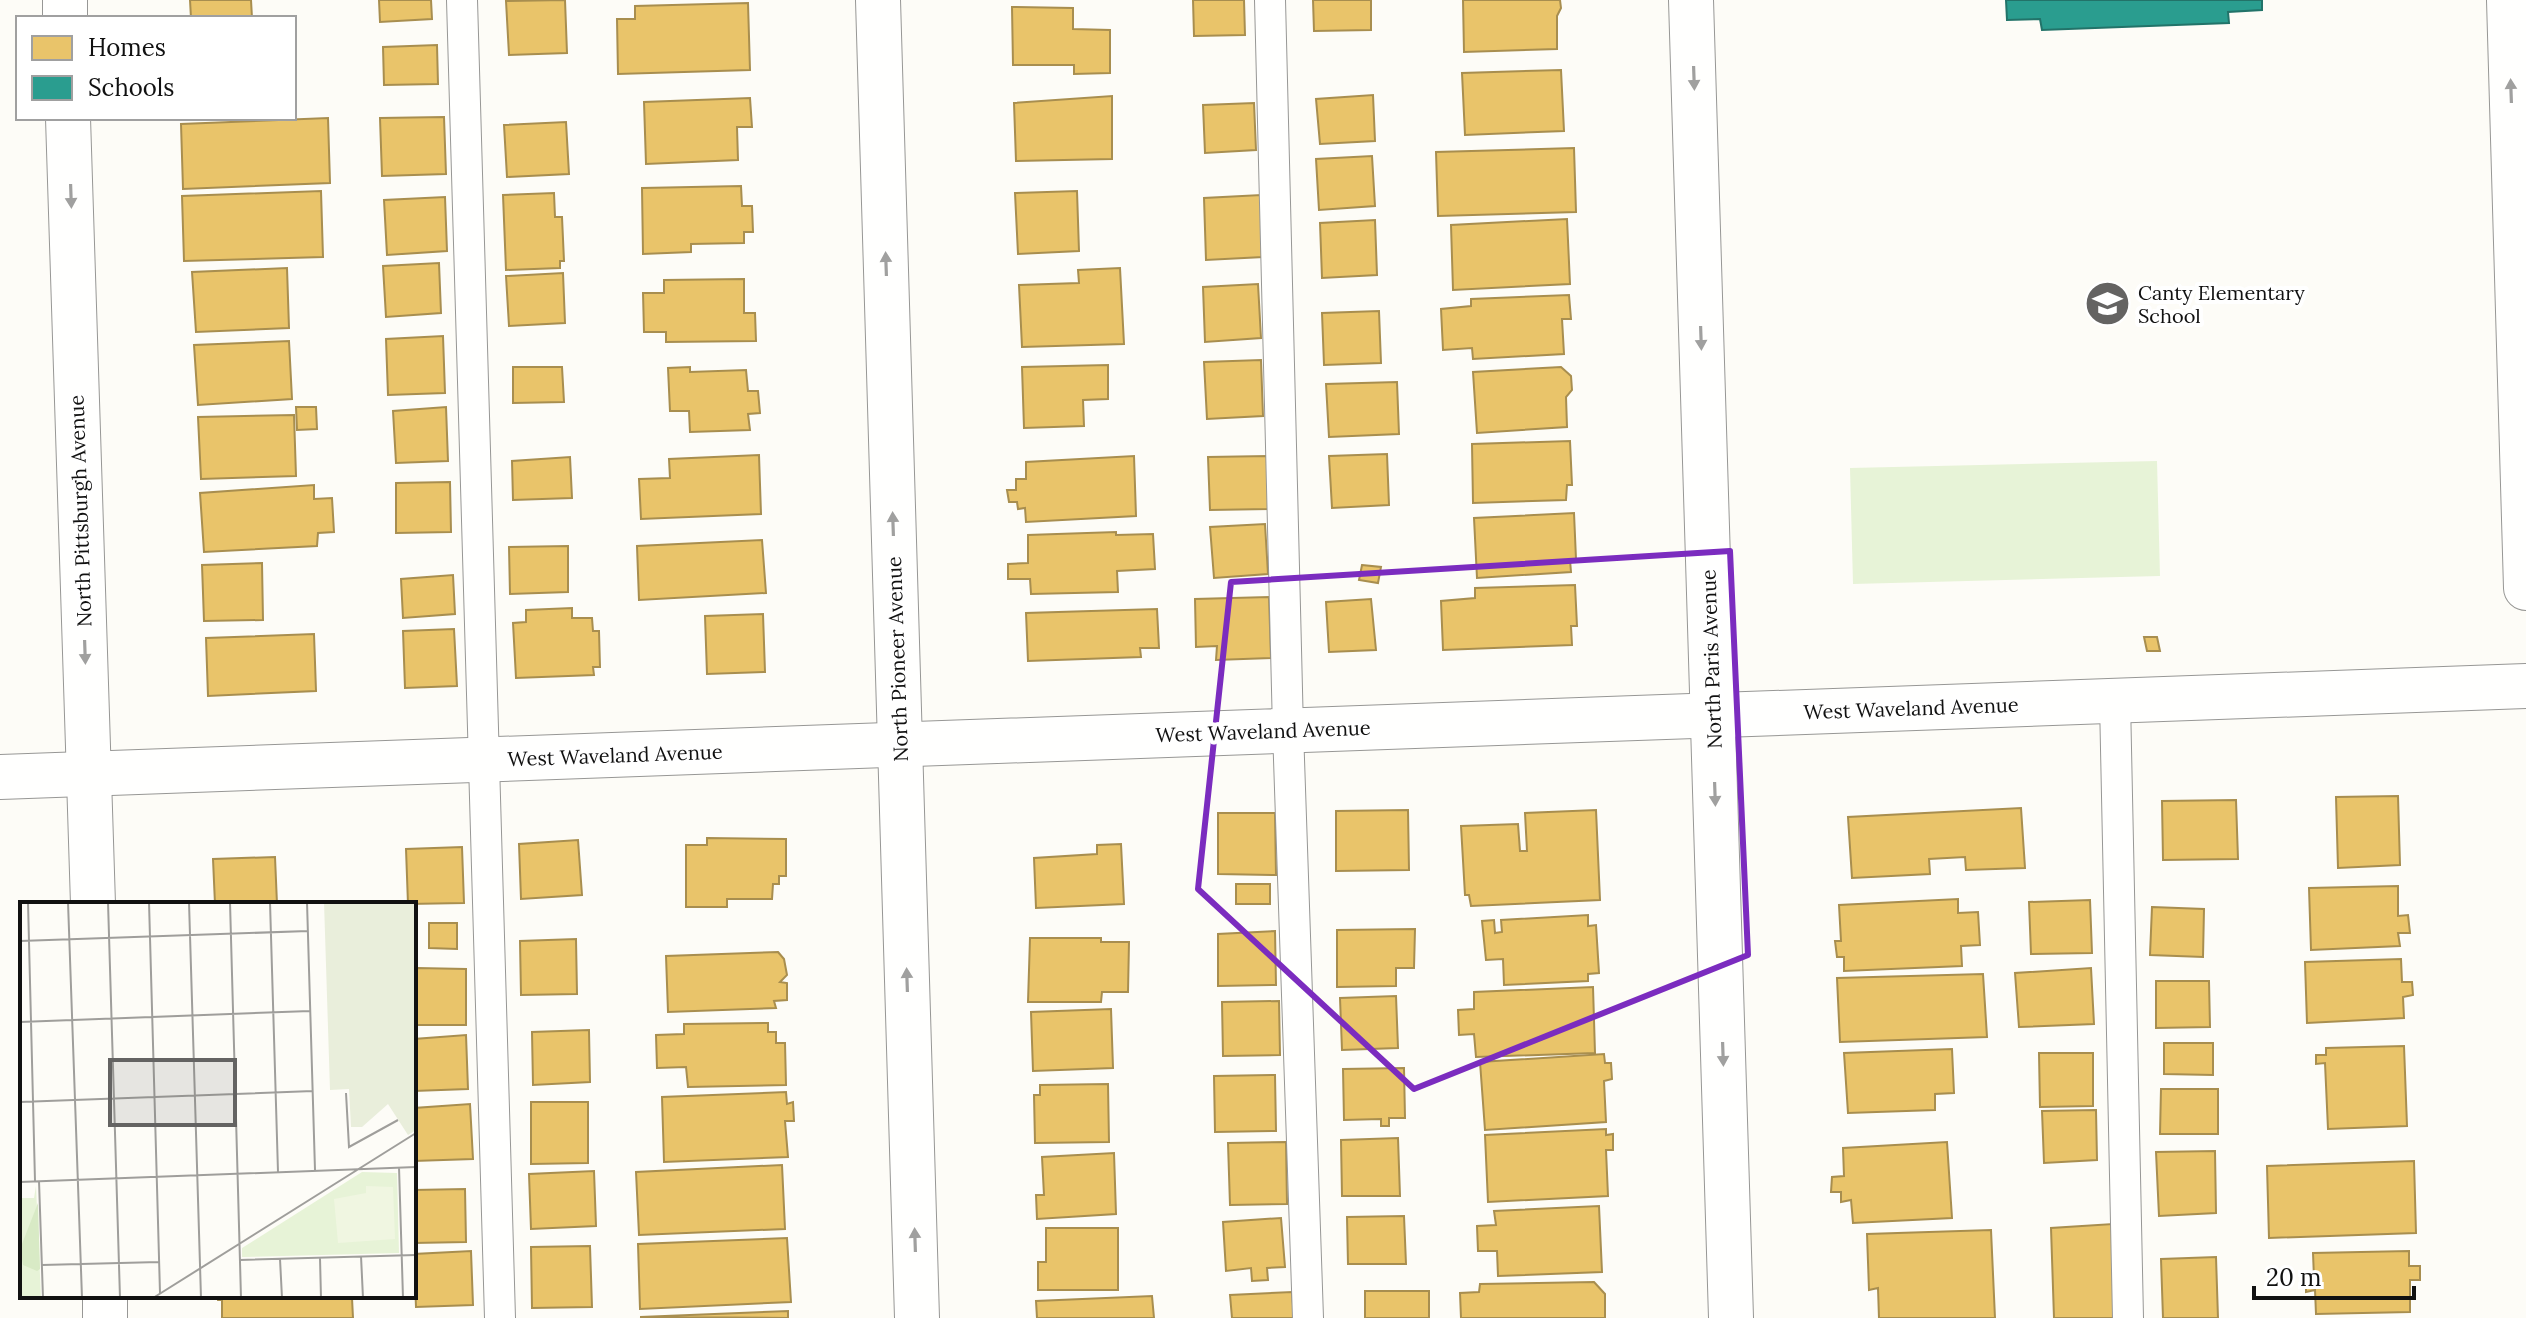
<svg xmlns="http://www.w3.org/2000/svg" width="2526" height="1318" font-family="Lora,serif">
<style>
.green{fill:#e7f3d7}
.homes{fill:#e9c46a;stroke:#a88e4f;stroke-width:2}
.schools{fill:#2a9d8f;stroke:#227369;stroke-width:2}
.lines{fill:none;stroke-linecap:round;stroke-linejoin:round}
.lane-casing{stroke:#979795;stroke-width:32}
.street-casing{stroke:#979795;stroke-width:46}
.lane{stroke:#fffffe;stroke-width:30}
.street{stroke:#fffffe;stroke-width:44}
.oneway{fill:#a0a09f}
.marked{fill:none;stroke:#7b2cbf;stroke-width:6;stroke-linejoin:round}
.labels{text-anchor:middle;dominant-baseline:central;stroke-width:8;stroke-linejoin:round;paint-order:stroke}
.poi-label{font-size:20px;fill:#111;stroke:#fff;text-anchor:start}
.street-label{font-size:20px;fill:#111;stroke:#fff}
.inset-road{fill:none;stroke:#9f9e9b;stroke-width:2}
.view{fill:#646362;fill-opacity:0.15;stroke:#646362;stroke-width:4}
.inset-edge{fill:none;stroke:#111;stroke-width:4}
</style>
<rect width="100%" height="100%" fill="#fdfcf7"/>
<path class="green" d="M2157 461 2160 576 1853 584 1850 468Z"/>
<g class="homes">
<path d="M190 0H251L252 18H191Z"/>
<path d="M379 0H431L432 19 380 22Z"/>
<path d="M565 0 567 53 509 55 506 1Z"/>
<path d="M1193 0H1244L1245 35 1194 36Z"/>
<path d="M1313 0H1371V30L1314 31Z"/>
<path d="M1463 0H1560L1561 8 1557 16V49L1464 52Z"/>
<path d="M748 3 750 70 618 74 617 19H635V6Z"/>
<path d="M1012 7 1073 8V29L1110 30V73L1074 74V65H1013Z"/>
<path d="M437 45 438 84 384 85 383 47Z"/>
<path d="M1561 70 1564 131 1465 135 1462 73Z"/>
<path d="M1373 95 1375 141 1320 144 1316 99Z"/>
<path d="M1112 96V159L1016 161 1014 103Z"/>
<path d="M750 98 752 127H737L738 160 646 164 644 102Z"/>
<path d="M1254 103 1256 150 1205 153 1203 105Z"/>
<path d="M444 117 446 174 382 176 380 118Z"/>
<path d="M328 118 330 183 183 189 181 124Z"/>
<path d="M566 122 569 174 507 177 504 125Z"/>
<path d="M1574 148 1576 212 1438 216 1436 152Z"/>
<path d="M1372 156 1375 206 1319 210 1316 159Z"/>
<path d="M741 186 742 206H752L753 232H744V243L691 244V252L643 254 642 188Z"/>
<path d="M321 191 323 257 184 261 182 196Z"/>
<path d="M1077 191 1079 251 1018 254 1015 193Z"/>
<path d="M554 193 555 217H562L564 261H560V268L506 270 503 195Z"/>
<path d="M1261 195 1263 257 1206 260 1204 198Z"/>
<path d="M445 197 447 251 387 255 384 200Z"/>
<path d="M1567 219 1570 284 1453 290 1451 225Z"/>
<path d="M1375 220 1377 275 1322 278 1320 223Z"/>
<path d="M439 263 441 313 386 317 383 266Z"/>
<path d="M287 268 289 328 196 332 192 272Z"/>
<path d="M1120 268 1124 344 1022 347 1019 285 1079 283 1078 270Z"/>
<path d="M563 273 565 323 509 326 506 276Z"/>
<path d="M744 279V313H755L756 341 666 342V332H644L643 293H664V280Z"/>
<path d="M1258 284 1261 338 1205 342 1203 287Z"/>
<path d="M1569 295 1571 319H1562L1564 354 1473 359 1472 348 1443 350 1441 309 1471 306V299Z"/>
<path d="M1379 311 1381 363 1324 365 1322 313Z"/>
<path d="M443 336 445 393 388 395 386 339Z"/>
<path d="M289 341 292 399 198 405 194 345Z"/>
<path d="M1261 360 1263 416 1207 419 1204 362Z"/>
<path d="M1108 365V399L1083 400 1084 426 1024 428 1022 367Z"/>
<path d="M513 367H562L564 402 513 403Z"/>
<path d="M690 367V372L746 370 748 391H758L760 413 748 414 750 430 690 432 689 411H670L668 368Z"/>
<path d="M1561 367 1571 376 1572 390 1566 397 1567 427 1477 433 1473 372Z"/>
<path d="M1397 382 1399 434 1329 437 1326 384Z"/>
<path d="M296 407H316L317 429 297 430Z"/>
<path d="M446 407 448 461 396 463 393 411Z"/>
<path d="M294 415 296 476 201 479 198 417Z"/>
<path d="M1570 441 1572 485H1567L1566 500 1473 503 1472 444Z"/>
<path d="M1387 454 1389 505 1332 508 1329 456Z"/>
<path d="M759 455 761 514 641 519 639 479 670 478 669 459Z"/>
<path d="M1134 456 1136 516 1026 522 1025 508 1018 509 1017 502H1009L1007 490H1016V479H1026V462Z"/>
<path d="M1268 456 1269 509 1210 510 1208 457Z"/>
<path d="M570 457 572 498 513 500 512 461Z"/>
<path d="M450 482 451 532 396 533V483Z"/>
<path d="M314 485V499L332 498 334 532 318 533 317 546 204 552 200 493Z"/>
<path d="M1574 513 1576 559 1570 560 1571 572 1477 578 1474 518Z"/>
<path d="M1265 524 1268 574 1214 578 1210 527Z"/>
<path d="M1116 532V535L1153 534 1155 569 1117 571 1118 592 1031 594 1030 579H1008V564L1028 563V535Z"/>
<path d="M762 540 766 593 639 600 637 546Z"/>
<path d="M568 546V592L510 594 509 547Z"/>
<path d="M262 563 263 620 204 621 202 565Z"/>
<path d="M1362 565 1381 567 1378 583 1359 580Z"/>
<path d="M453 575 455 614 403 618 401 579Z"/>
<path d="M1575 585 1577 626H1571L1572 645 1443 650 1441 601 1475 598V588Z"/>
<path d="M1269 597 1271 658 1216 660 1217 646 1196 647 1195 599Z"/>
<path d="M1371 599 1376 650 1329 652 1326 602Z"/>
<path d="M572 608V618H592L593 631H599L600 667H593L594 675 516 678 513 623 526 622V610Z"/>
<path d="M1157 609 1159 648H1140L1141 657 1028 661 1026 613Z"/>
<path d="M763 614 765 672 707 674 705 616Z"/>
<path d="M454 629 457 686 405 688 403 631Z"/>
<path d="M314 634 316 691 208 696 206 638Z"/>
<path d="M2144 637H2157L2160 651H2147Z"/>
<path d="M2398 796 2400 865 2338 868 2336 797Z"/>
<path d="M2236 800 2238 859 2163 860 2162 801Z"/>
<path d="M2021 808 2025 868 1966 870 1965 857 1929 859 1930 874 1852 878 1848 817Z"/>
<path d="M1408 810 1409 870 1336 871V811Z"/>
<path d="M1596 810 1600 900 1471 906 1469 895H1465L1461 826 1518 824 1520 851H1527L1525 813Z"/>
<path d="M1218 813H1275L1276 875 1218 874Z"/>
<path d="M707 838 786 839V876H779V884H773L772 899H727V907H686V845H707Z"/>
<path d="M578 840 582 895 521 899 519 844Z"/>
<path d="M1121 844 1124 904 1036 908 1034 858 1097 854V845Z"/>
<path d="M462 847 464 903 408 904 406 849Z"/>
<path d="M275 857 277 904H215L213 859Z"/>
<rect x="1236" y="884" width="34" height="20"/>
<path d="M2398 886V916L2408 915 2410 933H2398L2400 946 2311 950 2309 888Z"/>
<path d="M1958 899V913L1978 912 1980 945 1961 946 1962 966 1844 971V957H1837L1835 941H1841L1839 905Z"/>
<path d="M2090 900 2092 953 2031 954 2029 902Z"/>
<path d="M2152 907 2204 909 2203 957 2150 955Z"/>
<path d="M1588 915V926L1596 925 1599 973 1588 974V981L1504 985 1503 959 1486 960 1482 921 1494 920 1495 933 1502 932 1501 920Z"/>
<path d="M429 923H457V949L429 948Z"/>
<path d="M1415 929 1414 968H1396V986L1337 987V930Z"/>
<path d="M1275 931 1276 985 1218 986V934Z"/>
<path d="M1030 938H1101V942H1129L1128 992H1102L1101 1002H1028Z"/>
<path d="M576 939 577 994 521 995 520 941Z"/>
<path d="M778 952 784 959 787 975 780 982 787 983V1000L774 1001 776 1008 668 1012 666 956Z"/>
<path d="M2401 959 2402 982H2412L2413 995 2403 997 2404 1018 2307 1023 2305 962Z"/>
<path d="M417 968 466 969V1025H417Z"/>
<path d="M2091 968 2094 1024 2019 1027 2015 973Z"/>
<path d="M1983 974 1987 1037 1840 1042 1837 978Z"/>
<path d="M2156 981H2209L2210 1027 2156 1028Z"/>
<path d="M1593 987 1595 1053 1476 1057 1474 1034 1459 1035 1458 1010 1474 1009V992Z"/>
<path d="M1396 996 1398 1048 1342 1050 1340 998Z"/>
<path d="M1279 1001 1280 1055 1223 1056 1222 1002Z"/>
<path d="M1111 1009 1113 1068 1033 1071 1031 1012Z"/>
<path d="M768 1023V1032H776V1043H785L786 1085 688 1087 686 1067 657 1068 656 1035 684 1034V1024Z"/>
<path d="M589 1030 590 1082 533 1085 532 1032Z"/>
<path d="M466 1035 468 1089 414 1091V1039Z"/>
<path d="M2164 1043H2213V1075L2164 1074Z"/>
<path d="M2404 1046 2407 1126 2328 1129 2325 1063 2316 1064V1055H2326V1048Z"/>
<path d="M1952 1049 1954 1093 1935 1094V1110L1848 1113 1844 1053Z"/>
<path d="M2039 1053H2093V1106L2040 1107Z"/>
<path d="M1604 1054 1605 1063H1611L1612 1079 1604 1081 1606 1122 1485 1130 1480 1062Z"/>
<path d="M1404 1068 1405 1118H1389V1126H1381V1119L1344 1120 1343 1069Z"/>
<path d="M1275 1075 1276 1131 1215 1132 1214 1076Z"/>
<path d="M1108 1084 1109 1142 1035 1143 1034 1095H1040V1085Z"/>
<path d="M2161 1089H2218V1134H2160Z"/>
<path d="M786 1092 787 1104 793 1102 794 1121H785L788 1157 664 1162 662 1097Z"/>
<path d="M531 1102H588V1163L531 1164Z"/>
<path d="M470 1104 473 1159 414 1161V1108Z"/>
<path d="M2096 1110 2097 1160 2044 1163 2042 1111Z"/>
<path d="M1606 1129V1135L1613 1134V1150H1606L1608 1196 1488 1202 1485 1135Z"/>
<path d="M1398 1138 1400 1196H1342L1341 1140Z"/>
<path d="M1286 1142 1287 1204 1230 1205 1228 1143Z"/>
<path d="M1947 1142 1952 1218 1853 1223 1851 1200 1841 1202V1192H1831L1832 1177 1844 1176 1843 1148Z"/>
<path d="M2215 1151 2216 1213 2159 1216 2156 1152Z"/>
<path d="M1114 1153 1116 1214 1037 1219 1036 1195H1044L1042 1157Z"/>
<path d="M2414 1161 2416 1233 2269 1238 2267 1166Z"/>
<path d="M782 1165 785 1229 639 1235 636 1172Z"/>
<path d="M594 1171 596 1226 531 1229 529 1174Z"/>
<path d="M465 1189 466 1242 414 1243V1190Z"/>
<path d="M1599 1206 1602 1272 1498 1276 1497 1251H1478L1477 1226 1496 1225 1494 1211Z"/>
<path d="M1404 1216 1406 1264H1348L1347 1217Z"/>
<path d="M1281 1218 1285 1267 1267 1268 1268 1280 1252 1281 1251 1268 1226 1271 1223 1222Z"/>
<path d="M2113 1224 2116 1318H2054L2051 1228Z"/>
<path d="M1046 1228H1118V1290H1038V1262H1046Z"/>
<path d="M1991 1230 1995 1318H1879L1878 1288 1869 1290 1867 1234Z"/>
<path d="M787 1238 791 1302 640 1309 638 1244Z"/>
<path d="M590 1246 592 1307 532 1308 531 1247Z"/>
<path d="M471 1251 473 1305 416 1307 414 1254Z"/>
<path d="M2409 1251V1266H2420V1280H2410V1312L2316 1314 2315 1290 2306 1292V1280L2314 1278 2313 1253Z"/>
<path d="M2216 1257 2218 1318H2163L2161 1259Z"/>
<path d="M1594 1282 1605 1294V1318H1461L1460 1293 1479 1292 1480 1284Z"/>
<rect x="1365" y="1291" width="64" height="27"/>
<path d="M1292 1292 1294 1318H1232L1230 1295Z"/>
<path d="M217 1296H376V1297L352 1298 353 1318H222V1300H218Z"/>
<path d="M1152 1296 1154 1318H1037L1036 1301Z"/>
<path d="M788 1311V1318L640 1317Z"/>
</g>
<path class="schools" d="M2006 0H2262V10L2228 12 2229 23 2042 30 2040 19 2007 20Z"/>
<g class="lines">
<defs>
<g id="lane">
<path d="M462 0 500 1318"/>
<path d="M1270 0 1288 730 1308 1318"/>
<path d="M2115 701 2128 1318"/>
</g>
<g id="street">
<path d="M65 0V18"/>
<path d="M878 0 917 1318"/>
<path d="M1691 0 1731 1318"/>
<path d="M2509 0 2526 588"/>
<path d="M68 118 93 904"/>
<path d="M0 777 2526 686"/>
<path d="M105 1296V1318"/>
</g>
</defs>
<use href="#lane" class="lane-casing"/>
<use href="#street" class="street-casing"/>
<use href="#lane" class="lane"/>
<use href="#street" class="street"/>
</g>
<defs><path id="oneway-solid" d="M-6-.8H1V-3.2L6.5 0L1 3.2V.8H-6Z" transform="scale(2)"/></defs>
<g class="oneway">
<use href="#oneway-solid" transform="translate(1694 78) rotate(88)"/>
<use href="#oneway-solid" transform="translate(2511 91) rotate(-92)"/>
<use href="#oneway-solid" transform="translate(71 196) rotate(88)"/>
<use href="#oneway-solid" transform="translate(886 264) rotate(-92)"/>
<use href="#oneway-solid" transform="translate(1701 338) rotate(88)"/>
<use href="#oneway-solid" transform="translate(893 524) rotate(-92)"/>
<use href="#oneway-solid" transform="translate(85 652) rotate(88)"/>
<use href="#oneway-solid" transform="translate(1715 794) rotate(88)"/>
<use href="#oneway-solid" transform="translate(907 980) rotate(-92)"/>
<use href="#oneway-solid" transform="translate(1723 1054) rotate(88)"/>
<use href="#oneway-solid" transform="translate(915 1240) rotate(-92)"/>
</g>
<path class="marked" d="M1730 551 1748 955 1414 1089 1198 889 1231 582Z"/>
<defs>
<symbol id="school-disc" viewBox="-11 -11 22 22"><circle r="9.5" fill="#646362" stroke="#fff"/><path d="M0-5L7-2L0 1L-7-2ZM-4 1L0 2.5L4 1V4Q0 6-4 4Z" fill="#fff"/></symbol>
</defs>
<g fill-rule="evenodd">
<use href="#school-disc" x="2082" y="278" width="51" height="51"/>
</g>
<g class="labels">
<g class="poi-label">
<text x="2138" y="292">Canty Elementary<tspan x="2138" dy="23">School</tspan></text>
</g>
<g class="street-label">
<text transform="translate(80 511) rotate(-92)">North Pittsburgh Avenue</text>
<text transform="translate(897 659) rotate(-92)">North Pioneer Avenue</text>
<text transform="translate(1711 659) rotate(-92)">North Paris Avenue</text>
<text transform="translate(1911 708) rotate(-2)">West Waveland Avenue</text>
<text transform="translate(1263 731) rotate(-2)">West Waveland Avenue</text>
<text transform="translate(615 755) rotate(-2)">West Waveland Avenue</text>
</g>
</g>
<g transform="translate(20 902)">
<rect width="396" height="396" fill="#fdfcf7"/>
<path d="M342 270 377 271 379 351 222 355V346ZM16 284 21 396H0V296H14Z" fill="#e7f3d7"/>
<path d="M18 301 20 367 17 369 3 363 0 347Z" fill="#d8eac5"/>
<path d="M304 0H396V228L388 233 368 202 342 225H331L329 187 310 188Z" fill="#e9eedb"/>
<path d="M346 284 373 285 375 337 318 341 314 297 346 291Z" fill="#f0f6e1"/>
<path class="inset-road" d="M8 0 15 279M48 0 62 396M88 0 100 396M129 0 140 391M169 0 181 396M210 0 221 396M250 0 258 270M287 0 295 268M0 39 288 29M0 120 290 109M326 191 329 245 378 218M0 200 293 189M379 265 383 396M19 279 23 396M0 280 396 265M341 354 343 396M300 356 301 396M260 357 262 396M220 358 396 353M22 363 139 360M133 396 396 231"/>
<path class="view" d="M90 158H215V223H90Z"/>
<rect width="396" height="396" class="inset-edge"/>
</g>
<rect x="16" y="16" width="280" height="104" fill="#ffffff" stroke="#a0a0a0" stroke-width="2"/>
<rect x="32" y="36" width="40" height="24" fill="#e9c46a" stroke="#a0a0a0" stroke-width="2"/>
<text x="88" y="56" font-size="24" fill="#111111">Homes</text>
<rect x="32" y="76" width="40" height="24" fill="#2a9d8f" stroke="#a0a0a0" stroke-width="2"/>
<text x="88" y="96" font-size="24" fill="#111111">Schools</text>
<path d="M2254 1286v12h160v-12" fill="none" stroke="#111111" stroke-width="4"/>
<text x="2266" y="1286" font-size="24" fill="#111111" stroke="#ffffff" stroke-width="6" paint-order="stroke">20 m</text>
</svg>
